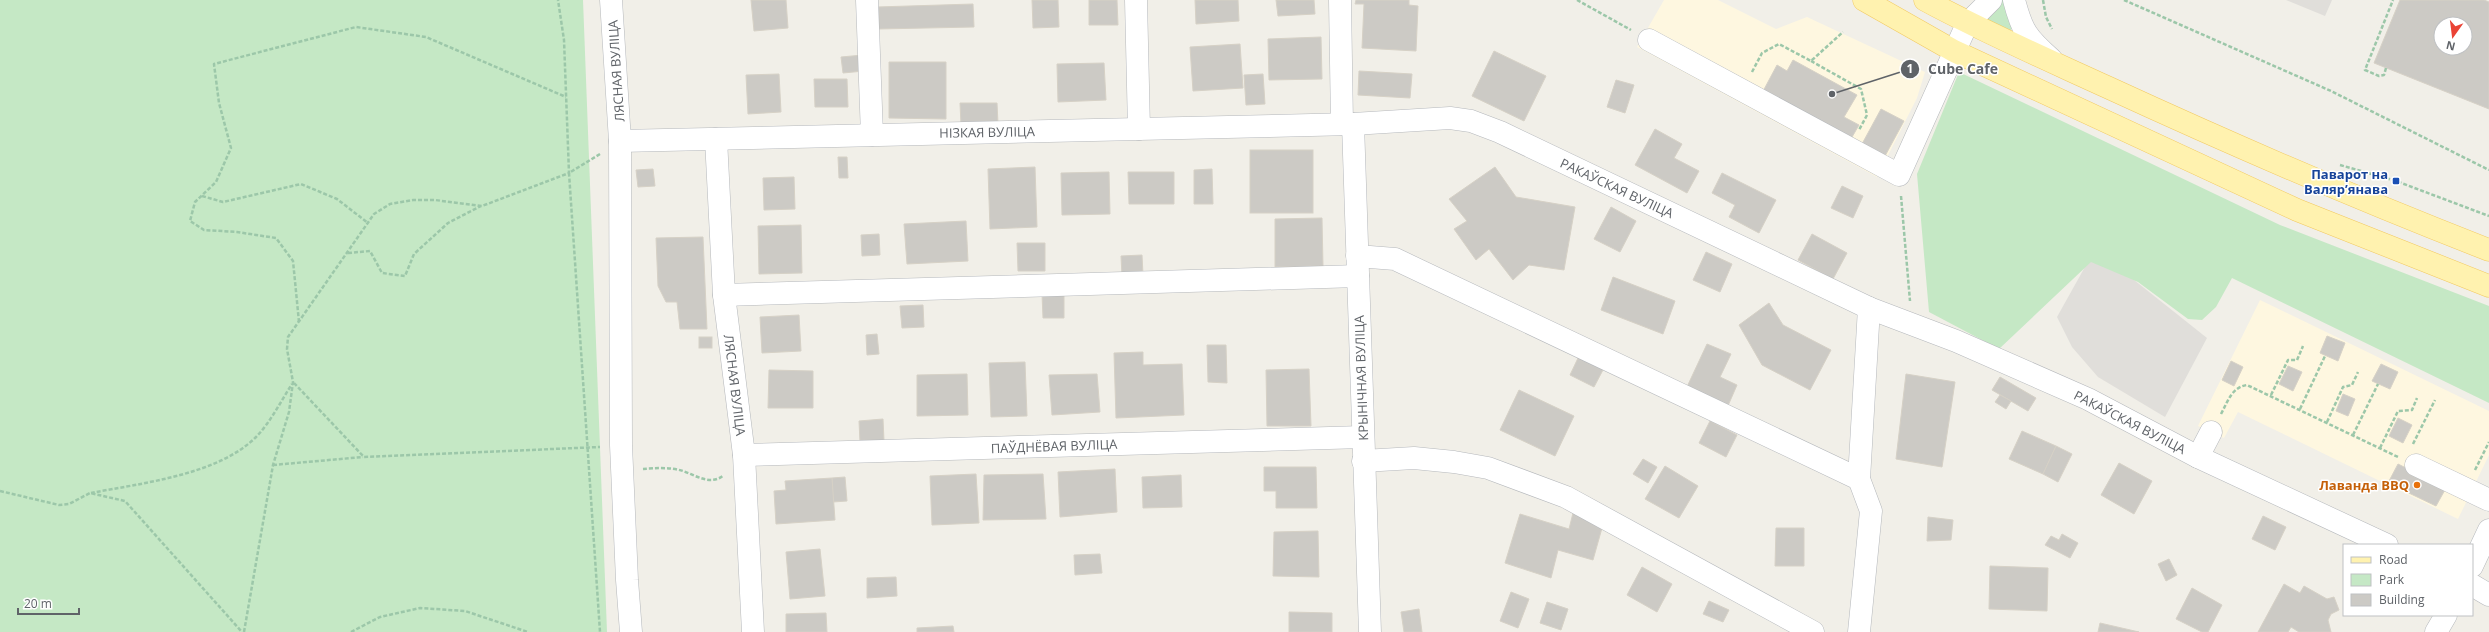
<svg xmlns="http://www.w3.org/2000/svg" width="2489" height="632" font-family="'Open Sans',sans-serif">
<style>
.commercial{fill:#fef7e0}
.industrial{fill:#e0deda}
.green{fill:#c5e8c5}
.building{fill:#cccac5;stroke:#d6d1c6;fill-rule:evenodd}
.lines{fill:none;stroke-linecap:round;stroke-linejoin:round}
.minor-casing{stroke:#b5b8bc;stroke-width:23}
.major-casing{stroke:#f2c960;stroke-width:23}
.path{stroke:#9cc7a9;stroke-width:2.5;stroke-dasharray:4 2;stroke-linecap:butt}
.minor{stroke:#fff;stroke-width:22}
.major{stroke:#fff2af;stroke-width:22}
.transit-dot{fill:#1a4fb4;stroke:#fff;stroke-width:1.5}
.food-dot{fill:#e8710a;stroke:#fff;stroke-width:1.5}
.labels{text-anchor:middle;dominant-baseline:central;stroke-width:3;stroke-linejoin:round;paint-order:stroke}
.street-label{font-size:13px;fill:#5f6368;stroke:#fff}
.transit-label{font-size:13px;font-weight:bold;fill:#164399;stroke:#fff;text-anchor:end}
.food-label{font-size:13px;font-weight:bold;fill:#c56008;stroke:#fff;text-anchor:end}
.leader{fill:none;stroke:#5f6368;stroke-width:1.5}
.callout-dot{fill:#5f6368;stroke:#fff;stroke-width:1.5}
.mark-label{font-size:12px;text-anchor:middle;font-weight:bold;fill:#fff}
.callout-label{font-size:14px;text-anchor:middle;font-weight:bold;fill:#5f6368;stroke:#fff;stroke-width:3;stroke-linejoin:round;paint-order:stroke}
</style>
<rect width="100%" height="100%" fill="#f1efe8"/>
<g class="commercial">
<path d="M1664 0H1718L1776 29 1807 17 1925 72 1917 98 1877 177 1637 47Z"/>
<path d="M2260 300 2489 411V455L2458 519 2238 412 2224 438 2198 426Z"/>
</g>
<g class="industrial">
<path d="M2286 0H2332L2325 16Z"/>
<path d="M2095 249 2207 338 2165 417 2098 377 2072 347 2057 317Z"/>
</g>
<g class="green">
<path d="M0 0H583L607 632H0Z"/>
<path d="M2001 0H2007L2012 28 2009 33 1991 31 1984 14Z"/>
<path d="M1959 72 2280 225 2489 306V403L2232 278 2216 307 2202 320 2188 319 2138 282 2091 262 1999 349 1929 312 1917 174Z"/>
</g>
<g class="building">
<path d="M751 0H786L788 28 754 31Z"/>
<path d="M1032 0H1058L1059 27 1033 28Z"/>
<path d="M1089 0H1117L1118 25H1089Z"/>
<path d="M1195 0H1238L1239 21 1196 24Z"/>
<path d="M1276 0H1314L1315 14 1278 16Z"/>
<path d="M1356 0H1409V5L1418 6 1416 51 1362 48 1364 4H1355Z"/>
<path d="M2400 0H2484L2489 2V109L2374 63ZM2441 24H2465V48H2441Z"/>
<path d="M973 4 974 27 878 29 877 7Z"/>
<path d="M1321 37 1322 79 1269 80 1268 39Z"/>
<path d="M1240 44 1243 88 1193 91 1190 47Z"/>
<path d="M1494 51 1546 76 1524 121 1472 96Z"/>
<path d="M863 55 864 71 843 73 841 57Z"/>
<path d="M1793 60 1857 95 1844 117 1859 125 1848 144 1761 95 1777 65 1787 71Z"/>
<path d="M889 62H946V119L889 118Z"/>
<path d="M1104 63 1106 100 1058 102 1057 64Z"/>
<path d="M1359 71 1412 74 1410 98 1358 95Z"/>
<path d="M779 74 781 112 748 114 746 75Z"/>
<path d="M1263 74 1265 104 1246 105 1244 75Z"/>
<path d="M814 79H847L848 107H815Z"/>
<path d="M1616 80 1634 85 1625 113 1607 107Z"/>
<path d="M960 103H997L998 124 961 125Z"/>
<path d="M1881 109 1904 121 1885 156 1862 144Z"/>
<path d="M1655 129 1682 144 1674 158 1699 171 1687 193 1635 165Z"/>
<rect x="1250" y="150" width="63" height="63"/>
<path d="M838 157H847L848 178H839Z"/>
<path d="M1035 167 1037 227 990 229 988 169Z"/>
<path d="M1495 167 1516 197 1575 207 1564 270 1529 265 1513 280 1489 249 1476 260 1454 229 1467 221 1449 199Z"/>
<path d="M653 169 655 186 638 187 636 170Z"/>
<path d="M1212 169 1213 204H1194V170Z"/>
<path d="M1109 172 1110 214 1062 215 1061 173Z"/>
<path d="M1128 172H1174V204H1129Z"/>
<path d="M1722 173 1776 200 1759 233 1729 217 1735 205 1712 193Z"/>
<path d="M794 177 795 209 764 210 763 178Z"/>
<path d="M1842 186 1863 196 1853 218 1831 208Z"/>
<path d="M1611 207 1636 221 1620 252 1594 239Z"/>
<path d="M1322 218 1323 266 1275 267V219Z"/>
<path d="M966 221 968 261 907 264 904 224Z"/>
<path d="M801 225 802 273 759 274 758 226Z"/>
<path d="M879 234 880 255 862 256 861 235Z"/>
<path d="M1812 234 1847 253 1833 279 1798 260Z"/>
<path d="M703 237 707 329H680L677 302H666L658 286 656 238Z"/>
<path d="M1017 243H1045V271H1018Z"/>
<path d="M1706 252 1732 264 1720 292 1693 280Z"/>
<path d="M1142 255 1143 275 1122 276 1121 256Z"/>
<path d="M1613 277 1675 301 1663 334 1601 310Z"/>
<path d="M1042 294H1064V318H1043Z"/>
<path d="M1769 303 1783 325 1831 350 1810 390 1762 365 1739 325Z"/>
<path d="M923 305 924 327 902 328 900 306Z"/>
<path d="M799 315 801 351 762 353 760 317Z"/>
<path d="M877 334 879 354 867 355 866 335Z"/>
<path d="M2327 336 2345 343 2338 361 2320 353Z"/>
<rect x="699" y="337" width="13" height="11"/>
<path d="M1707 344 1731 354 1720 377 1737 385 1727 408 1686 389Z"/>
<path d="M1207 345H1226L1227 383 1208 382Z"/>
<path d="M1143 352V365L1182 364 1184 415 1116 418 1114 353Z"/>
<path d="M1579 356 1604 368 1594 387 1570 375Z"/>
<path d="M2231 361 2243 367 2234 386 2222 380Z"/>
<path d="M1025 362 1027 416 991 417 989 363Z"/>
<path d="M2381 364 2398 372 2390 389 2372 381Z"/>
<path d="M2288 366 2302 372 2293 391 2279 384Z"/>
<path d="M1309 369 1311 426H1267L1266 370Z"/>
<path d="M769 370 813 371V408H768Z"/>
<path d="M967 374 968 415 917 416V375Z"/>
<path d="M1097 374 1100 412 1052 415 1049 375Z"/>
<path d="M1906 374 1955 382 1942 467 1896 459Z"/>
<path d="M2000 377 2036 398 2028 411 1992 390Z"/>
<path d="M1519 390 1574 416 1555 456 1500 430Z"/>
<path d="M2343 394 2355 399 2348 416 2336 411Z"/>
<path d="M2000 395 2011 401 2006 409 1995 402Z"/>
<path d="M2398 418 2412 425 2403 443 2389 436Z"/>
<path d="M883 419 884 441 860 442 859 421Z"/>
<path d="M1710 421 1737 435 1726 457 1699 443Z"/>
<path d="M2022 431 2056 446 2043 474 2009 459Z"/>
<path d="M2056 446 2072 454 2058 482 2043 474Z"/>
<path d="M1643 459 1657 467 1648 483 1633 474Z"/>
<path d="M2119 463 2152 481 2134 514 2101 495Z"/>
<path d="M2398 464 2446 488 2436 506 2388 483Z"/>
<path d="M1665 466 1698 486 1679 518 1645 499Z"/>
<path d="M1264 467H1316L1317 508H1276V491H1264Z"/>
<path d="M1115 469 1117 512 1060 517 1058 472Z"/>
<path d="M976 474 979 523 932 525 930 476Z"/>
<path d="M1043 474 1046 519 983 520 984 475Z"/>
<path d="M1181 475 1182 507 1143 508 1142 477Z"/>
<path d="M845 477 847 501 833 502 832 478Z"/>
<path d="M832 478 835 520 776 524 774 491 786 490 785 481Z"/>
<path d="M1573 513 1602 528 1593 560 1558 550 1551 578 1505 563 1520 514 1569 529Z"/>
<path d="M2263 516 2286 527 2275 550 2252 539Z"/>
<path d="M1928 517 1953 520 1951 540 1927 541Z"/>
<path d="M1776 528H1804V566H1775Z"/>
<path d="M1318 531 1319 577 1273 576 1274 532Z"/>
<path d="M2062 534 2078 543 2070 558 2045 545 2051 536 2059 540Z"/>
<path d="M820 549 825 596 790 599 786 552Z"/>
<path d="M1100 554 1102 573 1075 575 1074 555Z"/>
<path d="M2169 559 2177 575 2166 581 2158 564Z"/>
<path d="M1990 566 2048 568 2047 611 1989 609Z"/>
<path d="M1642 567 1672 584 1657 612 1627 595Z"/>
<path d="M896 577 897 596 867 598V578Z"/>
<path d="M2284 584 2300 593 2304 586 2327 599 2334 597 2339 610 2331 614 2328 620 2331 632H2299L2291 627 2288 632H2258Z"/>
<path d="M2192 588 2222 605 2208 632H2202L2176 619Z"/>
<path d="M1511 592 1529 599 1518 628 1500 621Z"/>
<path d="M1709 601 1729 610 1723 622 1703 614Z"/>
<path d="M1547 602 1568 609 1561 630 1540 623Z"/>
<path d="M1419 609 1422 632H1404L1401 612Z"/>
<path d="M1289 612 1332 613V632H1289Z"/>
<path d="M826 613 827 632H786V614Z"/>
<path d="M2100 623 2139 632H2098Z"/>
<path d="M953 626 954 632H917V628Z"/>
</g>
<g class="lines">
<defs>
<g id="minor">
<path d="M611 0 620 141 621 445 627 580 631 632"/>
<path d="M867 0 872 135"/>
<path d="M1136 0 1139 129"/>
<path d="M1340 0 1342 124"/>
<path d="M2014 0C2022 31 2027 38 2051 59"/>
<path d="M1649 40 1899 175 1967 24 1991 0"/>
<path d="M1353 124 1370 632"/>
<path d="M716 139 724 295 744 455 753 632"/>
<path d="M620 141 1353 124 1450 118 1471 121 1500 132 1869 308 1956 341 2088 399 2198 457 2387 545"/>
<path d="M1357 256 1395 259 1859 479"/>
<path d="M724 295 1358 276"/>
<path d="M744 455 1363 437"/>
<path d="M2198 457 2211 432"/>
<path d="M1363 461 1414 458 1454 462 1488 468 1566 497 1813 632"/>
<path d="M2416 465 2489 500"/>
<path d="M2472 566 2489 530"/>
<path d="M2472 585 2489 595"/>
<path d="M1859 632 1871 511 1859 479 1869 308"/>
<path d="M2436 632 2446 615"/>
</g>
<g id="major">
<path d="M1864 0 1954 51 2297 210 2489 286"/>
<path d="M1925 0C1984 32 2046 59 2107 87 2233 145 2360 200 2489 250"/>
</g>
</defs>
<use href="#minor" class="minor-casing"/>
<use href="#major" class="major-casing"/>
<g class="path">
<path d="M1577 0 1631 30"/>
<path d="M2043 0 2046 17 2052 29"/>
<path d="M2124 0 2331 91 2489 170"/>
<path d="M1811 61 1861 89 1867 115 1859 130"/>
<path d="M2386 68 2384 75 2379 76 2365 70 2393 0"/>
<path d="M1752 72 1762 53 1779 44 1811 61 1843 32"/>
<path d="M600 154 569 173 600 632"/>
<path d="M2340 165 2396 181 2489 216"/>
<path d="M202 196 223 202 301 184 337 199 368 223"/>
<path d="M1901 196 1910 301"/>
<path d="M348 253 370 251 382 273 405 276 414 254 448 223 481 206"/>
<path d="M299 322 293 261 276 238 237 232 204 230 190 221 195 202 216 182 231 148 219 103 214 64 356 27 426 37 566 97"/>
<path d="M294 383 364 457 600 447"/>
<path d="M2271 395 2288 360H2297L2303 346"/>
<path d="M2300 409 2325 356"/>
<path d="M2221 414C2228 401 2232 387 2247 385L2398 457"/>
<path d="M2327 422 2343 387 2352 385 2358 372"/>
<path d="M2353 435 2378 384"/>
<path d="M2413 444 2435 400"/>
<path d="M2380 448 2398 411 2412 410 2417 398"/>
<path d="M273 465 363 457"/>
<path d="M643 469C655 468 671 467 683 471 697 476 711 486 724 475"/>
<path d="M2475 470 2489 442"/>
<path d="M0 491 59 505 69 504 90 493 125 501 242 632"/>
<path d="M91 493C142 483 218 475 256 437 270 423 281 401 292 384"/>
<path d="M244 632 273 465 289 412 293 382 287 349 288 337 374 214 390 204 413 200H435L482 206 569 173 564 40 558 0"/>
<path d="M351 632 380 617 420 608 465 611 528 632"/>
</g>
<use href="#minor" class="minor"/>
<use href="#major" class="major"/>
</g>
<rect class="transit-dot" x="2392" y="177" width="8" height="8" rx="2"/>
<circle class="food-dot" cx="2417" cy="485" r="4"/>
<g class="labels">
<g class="street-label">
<text transform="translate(616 71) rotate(-94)">ЛЯСНАЯ ВУЛІЦА</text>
<text transform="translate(987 132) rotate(-1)">НІЗКАЯ ВУЛІЦА</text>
<text transform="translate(1617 188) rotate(25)">РАКАЎСКАЯ ВУЛІЦА</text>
<text transform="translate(1361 378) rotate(-92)">КРЫНІЧНАЯ ВУЛІЦА</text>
<text transform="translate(735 385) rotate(83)">ЛЯСНАЯ ВУЛІЦА</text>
<text transform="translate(2130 422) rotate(27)">РАКАЎСКАЯ ВУЛІЦА</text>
<text transform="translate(1054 446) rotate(-2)">ПАЎДНЁВАЯ ВУЛІЦА</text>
</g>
<g class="transit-label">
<text x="2388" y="174">Паварот на<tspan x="2388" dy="15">Валярʼянава</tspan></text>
</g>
<g class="food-label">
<text x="2409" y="485">Лаванда BBQ</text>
</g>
</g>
<path class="leader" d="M1832 94L1910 69"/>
<g class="callout-dot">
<circle cx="1832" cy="94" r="4"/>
<circle cx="1910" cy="69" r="10"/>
</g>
<g class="mark-label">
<text x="1910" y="73">1</text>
</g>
<g class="callout-label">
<text x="1963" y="74">Cube Cafe</text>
</g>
<rect x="2343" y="544" width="130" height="72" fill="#ffffff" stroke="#bfc1c3"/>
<rect x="2351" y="557" width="20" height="6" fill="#fff2af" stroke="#bfc1c3"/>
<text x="2379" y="564" font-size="12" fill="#5f6368">Road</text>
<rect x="2351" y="574" width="20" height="12" fill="#c5e8c5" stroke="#bfc1c3"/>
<text x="2379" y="584" font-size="12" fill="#5f6368">Park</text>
<rect x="2351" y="594" width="20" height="12" fill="#cccac5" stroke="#bfc1c3"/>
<text x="2379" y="604" font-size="12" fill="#5f6368">Building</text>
<g transform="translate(2453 36) rotate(194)"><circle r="19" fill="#ffffff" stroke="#bfc1c3"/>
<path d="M0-3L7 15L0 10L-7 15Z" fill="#ea4335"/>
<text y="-6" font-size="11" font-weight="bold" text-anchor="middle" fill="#5f6368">N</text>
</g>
<path d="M18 608v6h61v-6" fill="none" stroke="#5f6368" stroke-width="2"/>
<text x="24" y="608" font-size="12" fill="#5f6368" stroke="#ffffff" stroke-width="3" paint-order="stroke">20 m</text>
</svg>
